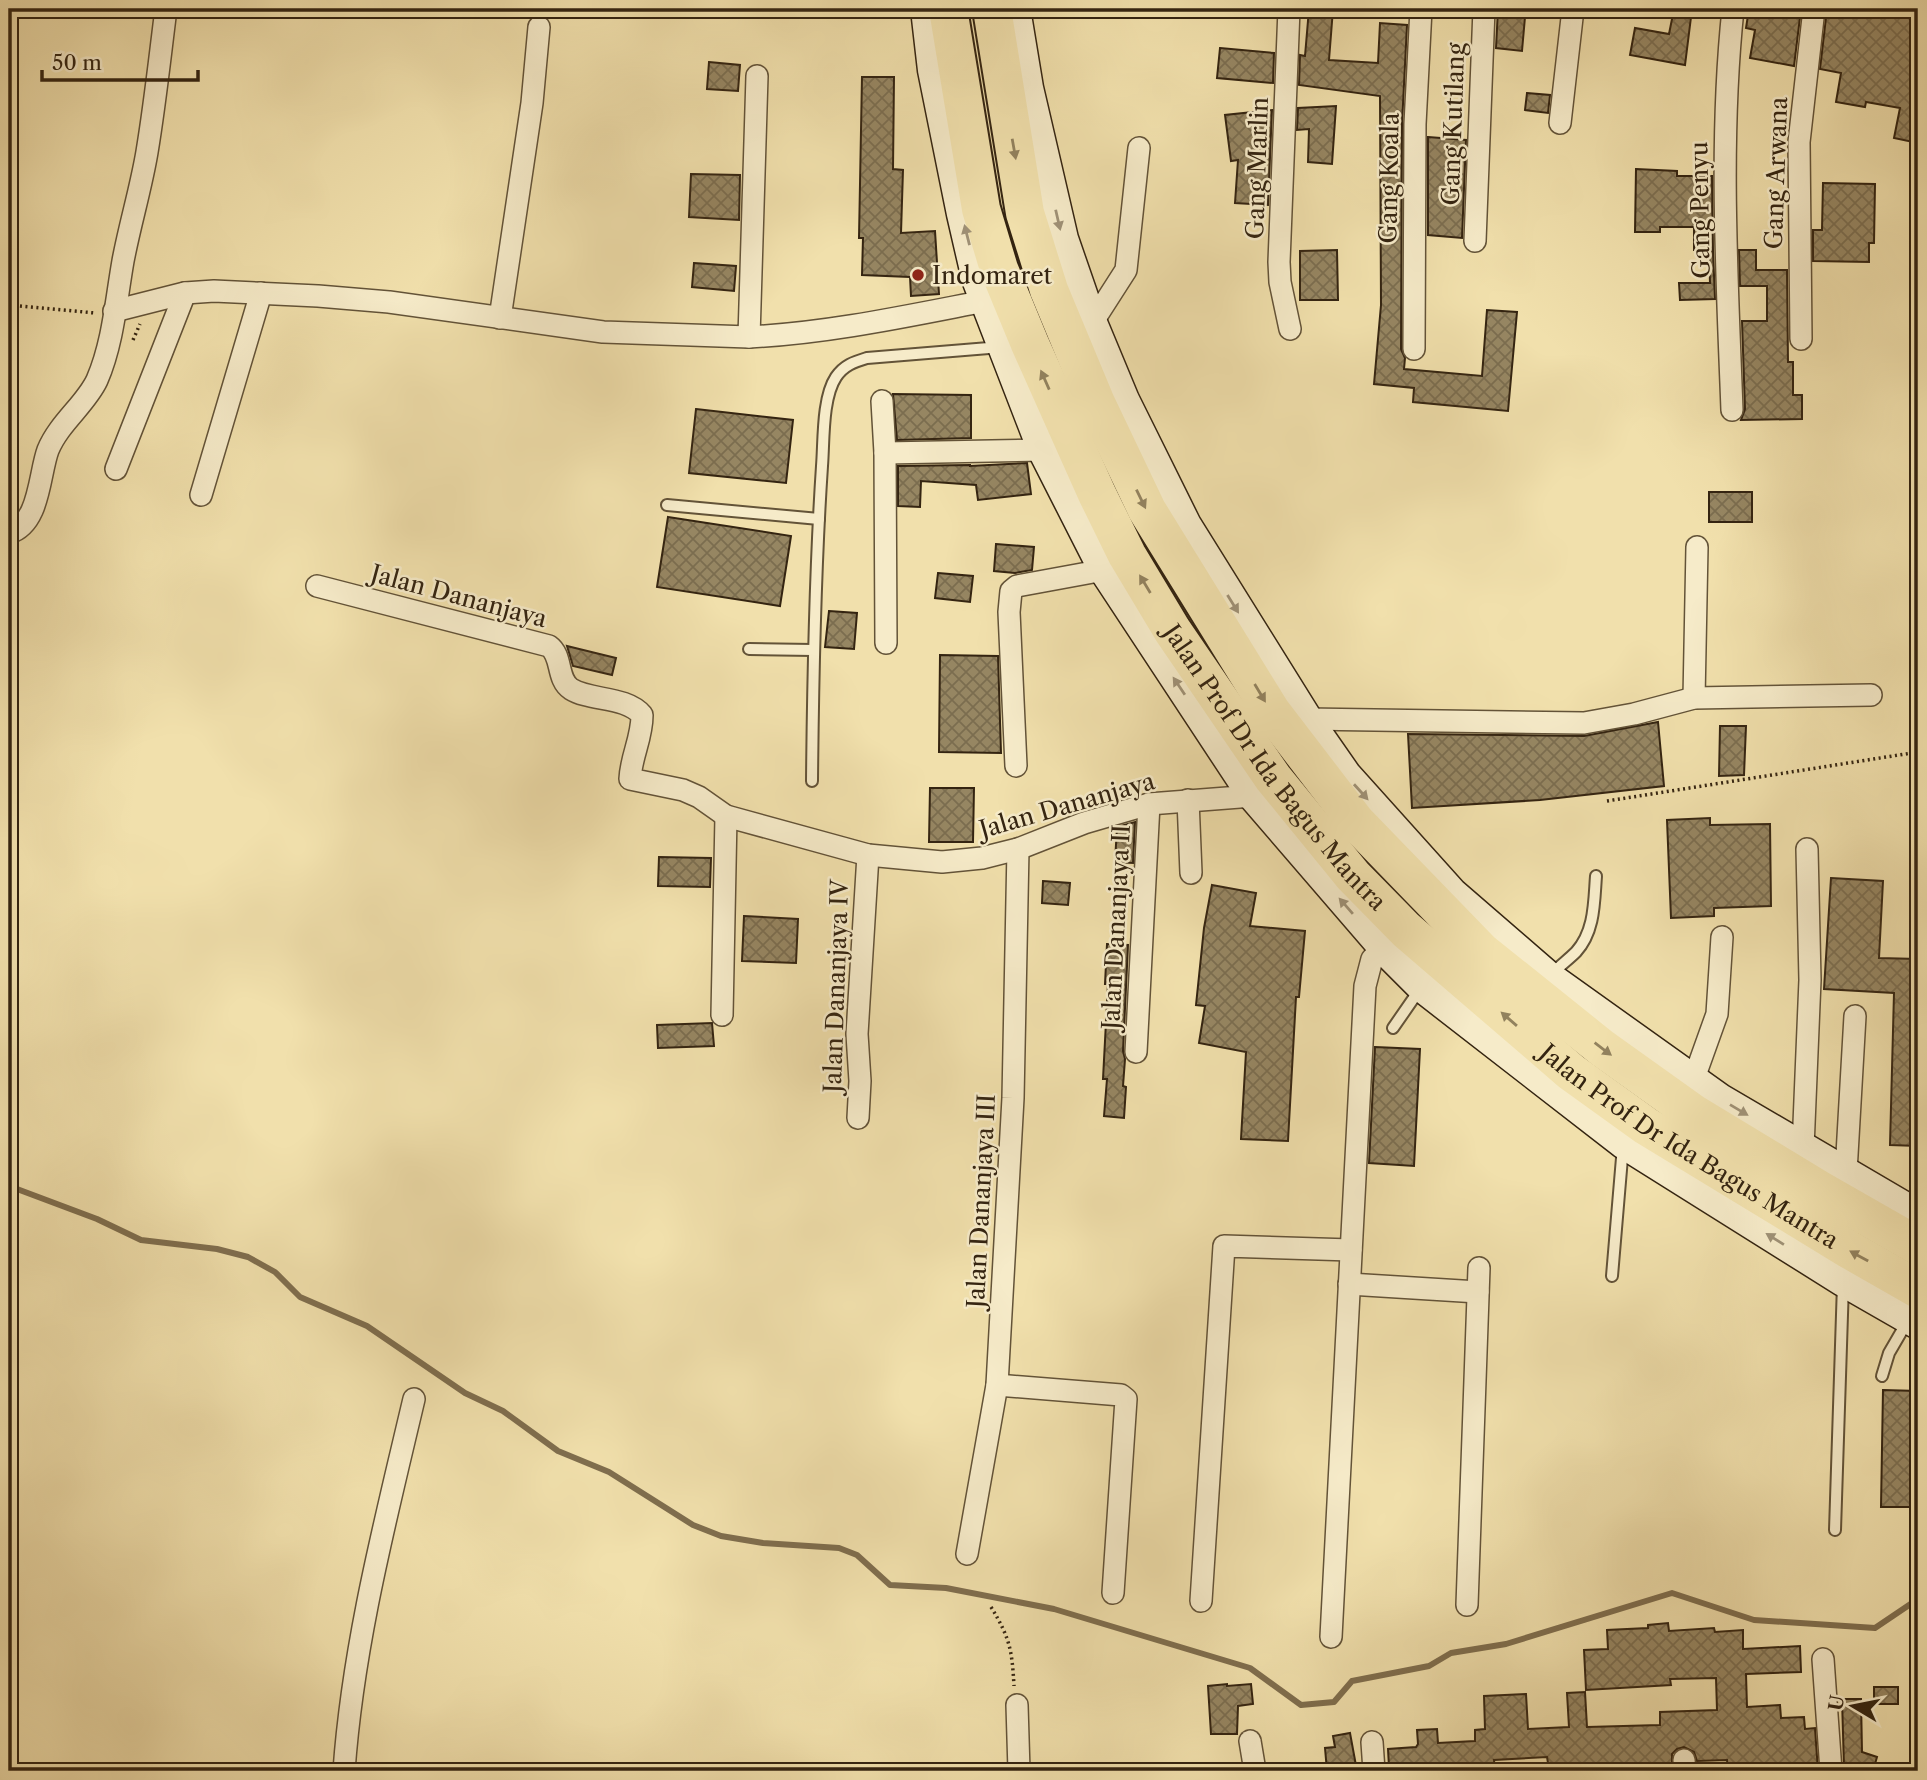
<svg xmlns="http://www.w3.org/2000/svg" width="1927" height="1780" font-family="'Libre Caslon Text',serif">
<style>
.lines{fill:none;stroke-linecap:round;stroke-linejoin:round}
.stream{stroke:#7f6e4e;stroke-width:6}
.building{fill:url(#building-cross-hatch);stroke:#342411;stroke-width:2}
.lane-casing{stroke:#635338;stroke-width:14}
.street-casing{stroke:#635338;stroke-width:24}
.secondary-casing{stroke:#342411;stroke-width:33}
.highway-casing{stroke:#342411;stroke-width:42}
.path{stroke:#342411;stroke-width:3.5;stroke-dasharray:2 3.5;stroke-linecap:butt}
.lane{stroke:#f6ebc9;stroke-width:10}
.street{stroke:#f6ebc9;stroke-width:21}
.secondary{stroke:#f6ebc9;stroke-width:30}
.highway{stroke:#f1e0ac;stroke-width:38}
.oneway{fill:#92825e}
.oneway2{fill:#9f9176}
.poi-dot{fill:#8f2418;stroke:#f6ebc9;stroke-width:2.5}
.labels{text-anchor:middle;dominant-baseline:central;stroke-width:5;stroke-linejoin:round;paint-order:stroke}
.street-label{font-size:24px;fill:#342411;stroke:#f6ebc9}
.poi-label{font-size:24px;fill:#342411;stroke:#f6ebc9;text-anchor:start}
</style>
<defs>
<pattern id="building-cross-hatch" width="8" height="8" patternUnits="userSpaceOnUse" patternTransform="scale(1.75)"><rect width="8" height="8" fill="#968662"/><path d="M0 0l8 8M0 8l8-8" fill="none" stroke="#7b6d4f"/></pattern>
</defs>
<rect width="100%" height="100%" fill="#f1e0ac"/>
<filter id="stains"><feTurbulence type="fractalNoise" baseFrequency=".00286" numOctaves="4"/><feColorMatrix values="0 0 0 0 .2 0 0 0 0 .09 0 0 0 0 .02 0 0 0 .5 -.17"/></filter>
<radialGradient id="worn" r=".72"><stop offset=".6" stop-color="#630" stop-opacity="0"/><stop offset="1" stop-color="#630" stop-opacity=".3"/></radialGradient>
<g class="lines">
<path class="stream" d="M9 1186 97 1219 141 1240 217 1249 248 1257 275 1272 300 1297 367 1326 465 1393 503 1411 558 1451 609 1472 693 1525 721 1536 763 1543 839 1548 857 1555 890 1585 946 1588 1054 1609 1250 1668 1301 1705 1334 1702 1352 1681 1429 1666 1451 1653 1506 1644 1672 1593 1754 1620 1875 1628 1918 1599"/>
</g>
<g class="building">
<path d="M1309 9H1333L1329 60 1378 63 1380 23 1407 25 1402 124 1401 349 1405 358 1404 369 1482 376 1487 310 1517 312 1508 411 1413 402 1414 388 1374 384 1381 305 1380 96 1299 85 1300 55 1305 56Z"/>
<path d="M1498 9H1517L1516 16 1525 17 1522 51 1496 48Z"/>
<path d="M1674 9H1692L1685 65 1630 55 1635 28 1669 34Z"/>
<path d="M1749 9H1801L1794 66 1750 58 1755 30 1746 28Z"/>
<path d="M1827 9H1899L1898 12 1918 15V143L1894 138 1900 108 1866 102 1865 107 1836 102 1841 73 1820 69Z"/>
<path d="M1220 48 1274 53 1273 83 1217 78Z"/>
<path d="M709 62 740 65 738 91 707 89Z"/>
<path d="M862 77H894L893 169 903 170 901 233 935 231 939 294 911 296 910 277 862 275 863 238H859Z"/>
<path d="M1527 93 1550 95 1548 113 1525 110Z"/>
<path d="M1336 106 1332 164 1308 162 1309 129 1297 130 1298 108Z"/>
<path d="M1272 110 1268 205 1235 203 1238 160 1231 161 1225 115Z"/>
<path d="M1428 137 1466 140 1462 238 1428 235Z"/>
<path d="M1636 169 1677 171V176H1712L1713 250H1694V227H1660V232H1635Z"/>
<path d="M691 174 740 175 739 220 689 217Z"/>
<path d="M1823 183 1875 184 1874 243H1869V262L1813 261V230H1822Z"/>
<path d="M1337 250 1338 300H1300V251Z"/>
<path d="M1739 250H1756V270H1787L1788 362H1793V395H1802V419L1741 420 1745 409 1742 321H1767V286H1740Z"/>
<path d="M1709 251H1713L1715 299 1680 300 1679 283H1710Z"/>
<path d="M694 263 736 266 734 291 692 287Z"/>
<path d="M893 394 971 395V438L897 440Z"/>
<path d="M696 409 793 420 786 483 689 473Z"/>
<path d="M1027 463 1031 494 978 500 976 485 921 481 920 507 898 506V466L970 465V466Z"/>
<rect x="1709" y="492" width="43" height="30"/>
<path d="M668 517 791 536 780 606 657 587Z"/>
<path d="M996 544 1034 547 1032 570 1015 573 994 571Z"/>
<path d="M938 573 973 576 970 602 935 598Z"/>
<path d="M829 611 857 613 854 649 825 647Z"/>
<path d="M567 646 616 658 612 675 573 666Z"/>
<path d="M940 655 998 656 1001 753 939 752Z"/>
<path d="M1658 722 1664 786 1540 800 1412 808 1408 734 1584 736Z"/>
<path d="M1720 726H1746L1744 775 1719 776Z"/>
<path d="M930 788H974L973 842H929Z"/>
<path d="M1710 818V825L1770 824 1771 906 1714 908V916L1671 918 1667 820Z"/>
<path d="M1135 822 1133 863 1115 862 1117 827Z"/>
<path d="M659 857 711 858 710 887 658 886Z"/>
<path d="M1831 878 1883 881 1879 958 1918 959V1146L1890 1145 1894 993 1824 989Z"/>
<path d="M1043 881 1070 883 1068 905 1042 903Z"/>
<path d="M1212 885 1256 893 1250 926 1305 931 1299 997H1296L1288 1141 1241 1139 1246 1052 1199 1043 1205 1006 1196 1005 1204 928Z"/>
<path d="M744 916 798 919 796 963 742 961Z"/>
<path d="M1107 944 1128 945 1123 1051 1125 1059 1123 1086 1126 1087 1124 1118 1104 1116 1107 1079H1103L1108 984H1105Z"/>
<path d="M712 1023 714 1046 658 1048 657 1025Z"/>
<path d="M1375 1047 1420 1049 1414 1166 1369 1163Z"/>
<path d="M1883 1390 1918 1391V1507H1881Z"/>
<path d="M1668 1623 1669 1631 1714 1628 1715 1632 1743 1630V1649L1800 1646 1801 1672 1746 1674 1747 1707 1780 1705 1781 1718 1804 1717 1805 1729 1815 1728 1818 1771H1802V1764L1751 1766V1771H1728L1727 1760 1697 1761 1694 1752 1684 1747 1677 1749 1672 1754V1771H1656V1769L1562 1771V1763H1548L1547 1757 1494 1760 1495 1771H1422L1421 1765 1389 1767 1388 1749 1416 1747 1418 1744 1417 1730 1437 1729 1438 1743 1475 1741V1730L1485 1729 1484 1696 1526 1694 1528 1729 1569 1727 1567 1693 1585 1692 1587 1727 1660 1725V1712L1717 1710 1716 1678 1670 1679 1671 1685 1586 1690 1584 1650 1608 1649 1607 1630 1648 1628V1625Z"/>
<path d="M1227 1684V1686L1251 1684 1253 1704 1238 1706 1237 1734H1211L1208 1686Z"/>
<rect x="1874" y="1687" width="24" height="17"/>
<path d="M1842 1699H1861L1862 1752 1877 1757 1873 1771H1861L1844 1767Z"/>
<path d="M1350 1733 1357 1771H1327L1325 1748 1335 1747 1333 1736Z"/>
</g>
<g class="lines">
<defs>
<g id="lane">
<path d="M667 505 819 519"/>
<path d="M749 649 813 650"/>
<path d="M812 781C813 676 815 571 822 466 824 441 822 398 836 377 844 365 854 362 867 358L1001 347"/>
<path d="M1551 975C1558 967 1568 960 1576 952 1595 931 1594 902 1596 876"/>
<path d="M1393 1028 1420 989"/>
<path d="M1915 1210 1918 1174"/>
<path d="M1612 1276 1623 1146"/>
<path d="M1882 1376 1889 1353 1907 1322"/>
<path d="M1835 1530 1843 1284"/>
</g>
<g id="street">
<path d="M1289 9 1279 262 1280 282 1290 329"/>
<path d="M1560 123 1573 9"/>
<path d="M1475 241 1484 9"/>
<path d="M114 311 185 293 214 291 318 296 389 302 603 332 749 337 757 76"/>
<path d="M500 318 532 103 539 27"/>
<path d="M1092 323 1126 270 1139 148"/>
<path d="M749 337C829 333 907 316 985 301"/>
<path d="M1801 339 1799 142 1814 9"/>
<path d="M1414 349 1415 124 1421 9"/>
<path d="M882 401 885 453 886 643"/>
<path d="M1732 410C1727 276 1719 142 1733 9"/>
<path d="M885 453 1043 450"/>
<path d="M116 469 185 293"/>
<path d="M201 495 261 293"/>
<path d="M9 533C40 524 39 474 48 450 59 423 86 404 97 380 113 343 116 301 123 261 130 224 141 188 147 152 155 104 160 56 166 9"/>
<path d="M317 586 549 646C563 656 556 679 571 689 590 701 626 696 642 715 642 739 631 756 630 779L683 790 699 797 726 816 868 855 942 862 982 858 1018 849 1084 823 1149 804 1253 796"/>
<path d="M1694 698 1697 547"/>
<path d="M1307 719 1584 723 1634 714 1694 698 1871 695"/>
<path d="M1016 766 1009 612 1011 591 1017 586 1104 570"/>
<path d="M1188 800 1191 873"/>
<path d="M722 1015 726 816"/>
<path d="M1136 1052 1149 804"/>
<path d="M1693 1081 1717 1014 1722 937"/>
<path d="M858 1118 860 1081 857 1034 868 855"/>
<path d="M1803 1148 1810 980 1807 849"/>
<path d="M1846 1172 1855 1016"/>
<path d="M1349 1284 1478 1292"/>
<path d="M997 1385 1121 1395 1126 1399 1113 1593"/>
<path d="M967 1554 997 1385 1013 1098 1018 849"/>
<path d="M1201 1601 1224 1246 1351 1250"/>
<path d="M1467 1605 1479 1268"/>
<path d="M1331 1637 1365 986 1372 959 1383 947"/>
<path d="M1823 1659 1831 1771"/>
<path d="M1017 1705 1019 1771"/>
<path d="M1250 1741 1255 1771"/>
<path d="M1372 1742 1374 1771"/>
<path d="M1684 1760 1685 1771"/>
<path d="M344 1771C353 1645 385 1522 414 1399"/>
</g>
<g id="secondary">
<path d="M926 9 933 70 962 214 977 279 1043 450 1104 570 1253 796 1390 955 1422 987 1623 1143 1843 1281 1918 1324"/>
<path d="M1015 9 1028 88 1063 239 1092 323 1124 400 1186 525 1307 719 1346 775 1452 893 1549 977 1720 1099 1918 1215"/>
</g>
<g id="highway">
<path id="s1" d="M948 9 981 209 999 269 1030 344 1097 494 1127 555 1172 630 1273 778 1353 876 1406 930 1571 1072 1646 1126 1848 1249 1918 1289"/>
<path d="M992 9 1025 213 1049 290 1096 403 1147 510 1271 711 1356 822 1481 951 1602 1048 1693 1113 1820 1190 1918 1246"/>
</g>
</defs>
<use href="#lane" class="lane-casing"/>
<use href="#street" class="street-casing"/>
<use href="#secondary" class="secondary-casing"/>
<use href="#highway" class="highway-casing"/>
<g class="path">
<path d="M9 305 95 313"/>
<path d="M133 340 140 324"/>
<path d="M1607 801 1918 752"/>
<path d="M991 1607C1010 1638 1012 1650 1014 1686"/>
</g>
<use href="#lane" class="lane"/>
<use href="#street" class="street"/>
<use href="#secondary" class="secondary"/>
<use href="#highway" class="highway"/>
</g>
<defs><path id="oneway-solid" d="M-6-.8H1V-3.2L6.5 0L1 3.2V.8H-6Z" transform="scale(1.75)"/></defs>
<g class="oneway">
<use href="#oneway-solid" transform="translate(1014 149) rotate(80)"/>
<use href="#oneway-solid" transform="translate(1045 380) rotate(-114)"/>
<use href="#oneway-solid" transform="translate(1141 499) rotate(64)"/>
<use href="#oneway-solid" transform="translate(1145 584) rotate(-121)"/>
<use href="#oneway-solid" transform="translate(1260 693) rotate(59)"/>
<use href="#oneway-solid" transform="translate(1509 1019) rotate(-139)"/>
<use href="#oneway-solid" transform="translate(1603 1049) rotate(37)"/>
<use href="#oneway-solid" transform="translate(1859 1256) rotate(-151)"/>
</g>
<g class="oneway2">
<use href="#oneway-solid" transform="translate(1058 220) rotate(77)"/>
<use href="#oneway-solid" transform="translate(967 235) rotate(-104)"/>
<use href="#oneway-solid" transform="translate(1233 604) rotate(58)"/>
<use href="#oneway-solid" transform="translate(1179 686) rotate(-124)"/>
<use href="#oneway-solid" transform="translate(1361 792) rotate(48)"/>
<use href="#oneway-solid" transform="translate(1346 906) rotate(-131)"/>
<use href="#oneway-solid" transform="translate(1739 1110) rotate(31)"/>
<use href="#oneway-solid" transform="translate(1775 1239) rotate(-148)"/>
</g>
<circle class="poi-dot" cx="918" cy="275" r="7"/>
<g class="labels">
<g class="street-label">
<text transform="translate(1453 124) rotate(-88)">Gang Kutilang</text>
<text transform="translate(1257 168) rotate(-88)">Gang Marlin</text>
<text transform="translate(1776 173) rotate(-88)">Gang Arwana</text>
<text transform="translate(1389 178) rotate(-89)">Gang Koala</text>
<text transform="translate(1700 210) rotate(-91)">Gang Penyu</text>
<text transform="translate(459 596) rotate(15)">Jalan Dananjaya</text>
<text stroke="none"><textPath href="#s1" startOffset="838">Jalan Prof Dr Ida Bagus Mantra</textPath></text>
<text transform="translate(1067 805) rotate(-16)">Jalan Dananjaya</text>
<text transform="translate(1116 927) rotate(-87)">Jalan Dananjaya II</text>
<text transform="translate(836 986) rotate(-88)">Jalan Dananjaya IV</text>
<text stroke="none"><textPath href="#s1" startOffset="1405">Jalan Prof Dr Ida Bagus Mantra</textPath></text>
<text transform="translate(981 1201) rotate(-87)">Jalan Dananjaya III</text>
</g>
<g class="poi-label">
<text x="932" y="275">Indomaret</text>
</g>
</g>
<rect width="1927" height="1780" fill="none" stroke="#f1e0ac" stroke-width="35"/>
<rect x="10" y="10" width="1906" height="1759" fill="none" stroke="#342411" stroke-width="3.5"/>
<rect x="18" y="18" width="1892" height="1745" fill="none" stroke="#342411" stroke-width="2"/>
<g transform="translate(1853 1706) rotate(280)" stroke="#f6ebc9" stroke-width="5" paint-order="stroke">
<path d="M0-5L12 26L0 18L-12 26Z" fill="#342411"/>
<text y="-10" font-size="19" font-weight="bold" text-anchor="middle" fill="#342411">U</text>
</g>
<path d="M42 70v10h156v-10" fill="none" stroke="#342411" stroke-width="3.5"/>
<text x="52" y="70" font-size="21" fill="#342411" stroke="#f6ebc9" stroke-width="5" paint-order="stroke">50 m</text>
<rect width="100%" height="100%" filter="url(#stains)"/>
<rect width="100%" height="100%" fill="url(#worn)"/>
</svg>
